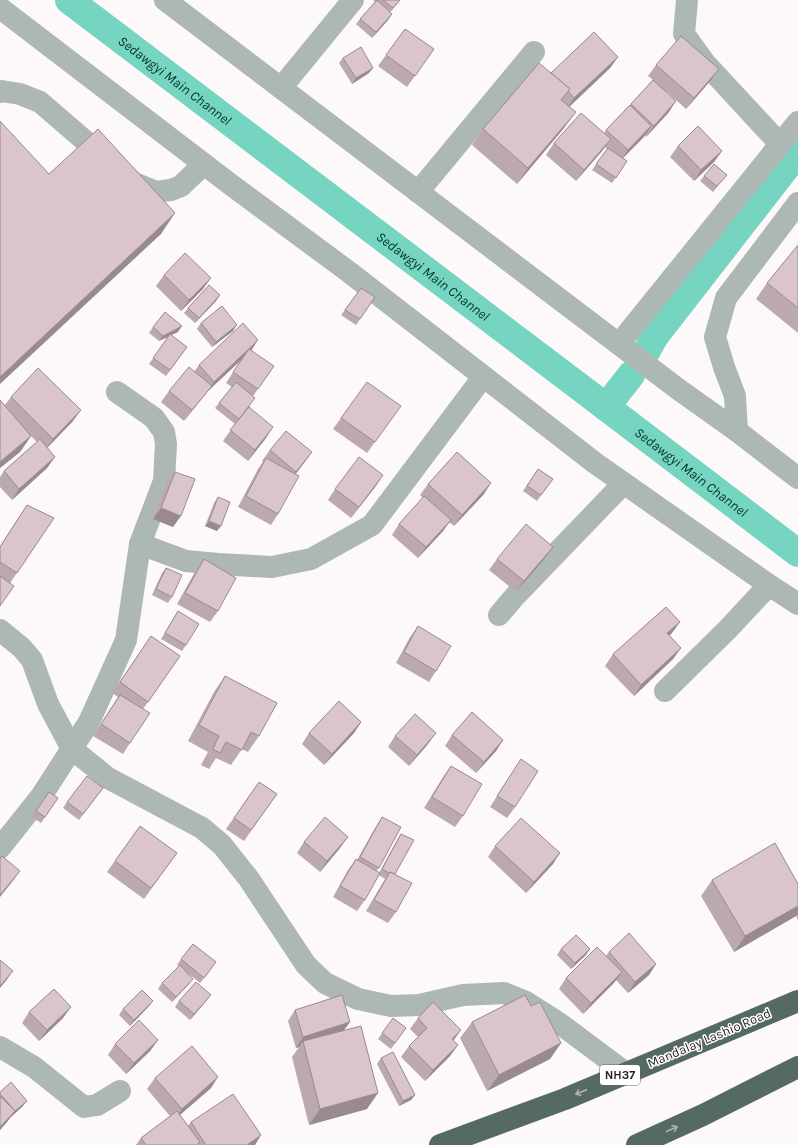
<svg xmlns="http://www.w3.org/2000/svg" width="798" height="1145" font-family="Karla,sans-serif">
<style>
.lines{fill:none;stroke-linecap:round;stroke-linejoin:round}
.canal{stroke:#75d5c0;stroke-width:28}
.minor{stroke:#adb7b4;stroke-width:22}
.highway{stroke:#566a65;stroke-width:22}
.wall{fill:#bba9af}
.shaded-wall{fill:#998a8f}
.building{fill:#dac5cc;stroke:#998a8f}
.oneway{stroke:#aab4b2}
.labels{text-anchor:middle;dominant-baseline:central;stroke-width:3;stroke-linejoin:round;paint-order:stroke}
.shield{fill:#fff;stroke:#666263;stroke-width:1}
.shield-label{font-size:12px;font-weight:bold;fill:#251e20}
.street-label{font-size:13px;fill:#251e20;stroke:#fff}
.water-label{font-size:14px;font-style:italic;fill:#05342c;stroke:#fff}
</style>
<rect width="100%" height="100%" fill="#fdf9fa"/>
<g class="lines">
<g class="canal">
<path id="s1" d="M69 0 606 407 798 553"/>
<path d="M646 352 655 336 798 152"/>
<path d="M606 407 631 375"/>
</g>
<g class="minor">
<path d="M165 0 678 389 737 431 798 478"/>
<path d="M687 0 684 34 705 63 780 144"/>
<path d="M0 8 230 184 349 272 595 463 769 585 798 604"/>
<path d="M281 88 353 0"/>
<path d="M0 92 2 91 20 94 40 102 134 183 156 192 171 190 181 186 204 164"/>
<path d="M418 192 534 52"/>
<path d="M619 344 798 122"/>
<path d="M737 431 735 396 724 367 715 337 726 298 798 203"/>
<path d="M140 544 186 561 218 564 272 567 311 559 372 525 483 377"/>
<path d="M499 615 515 596 623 484"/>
<path d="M0 630 22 648 32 660 48 704 72 749 108 778 202 828 222 845 249 879 306 965 325 983 358 999 391 1006 419 1005 463 995 504 993 526 1002 559 1023 626 1073"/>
<path d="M665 691 728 629 769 585"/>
<path d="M0 848 42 795 89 722 126 640 140 544 164 481 166 444 164 432 154 418 117 392"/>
<path d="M0 1047 34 1067 84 1107 97 1105 120 1091"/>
</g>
<g class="highway">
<path d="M440 1145 565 1099 798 1001"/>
<path d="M637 1145 703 1115 798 1067"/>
</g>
</g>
<g class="wall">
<path d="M373 0H400L390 12 392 14 388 20 372 38 356 24 360 19 375 2Z"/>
<path d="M405 29 434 49 407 87 378 66Z"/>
<path d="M618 57 610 68 569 107 564 128 517 184 472 145 483 129 551 73Z"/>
<path d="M343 58 369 73 352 84 339 63Z"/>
<path d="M656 65 711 80 686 109 667 92 669 112 646 137 645 135 623 158 627 161 612 183 592 170 607 149 605 147 576 181 546 155 554 143 604 133 606 130 630 105 653 80 648 76Z"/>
<path d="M678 146 722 151 714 162 694 181 670 157Z"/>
<path d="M727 175 713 192 700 181 704 176Z"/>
<path d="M798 245V333L756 299 767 283Z"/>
<path d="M164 275 203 289 181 311 156 286Z"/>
<path d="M361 288 375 297 356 325 341 315Z"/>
<path d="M220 295 216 301 195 323 184 313 188 308Z"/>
<path d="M201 323 233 331 212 347 197 329Z"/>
<path d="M153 327 178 332 171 335 187 347 166 376 149 364 169 336 159 341 149 333Z"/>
<path d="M251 351 274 366 253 396 249 407 266 438 248 461 223 441 235 424 215 408 232 387 226 383 241 360 207 392 184 421 161 402 169 391 194 372 199 365Z"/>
<path d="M11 397 73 421 47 448 55 457 47 468 12 500 0 487V477L4 471 37 442 28 433 31 436 20 452 0 468V400L5 405Z"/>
<path d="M393 417 367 453 333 429 341 418Z"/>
<path d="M270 450 312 452 296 474 278 514 271 525 238 507 258 469 263 462 262 461Z"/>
<path d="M538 469 553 479 537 501 523 491Z"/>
<path d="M175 472 173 527 153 519 167 483Z"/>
<path d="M383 475 351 518 328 500 335 489Z"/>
<path d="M428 484 484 494 454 526 449 522 443 531 418 558 392 535 399 524 423 498 420 495Z"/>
<path d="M218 497 217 531 205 526 214 503Z"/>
<path d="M27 505 54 518 10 583 0 606V546Z"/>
<path d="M545 558 516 592 489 570 497 559Z"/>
<path d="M204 559 218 611 210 622 177 604 196 570Z"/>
<path d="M166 568 172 597 168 603 152 595 162 573Z"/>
<path d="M178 611 186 645 182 651 161 639Z"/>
<path d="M418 626 436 671 429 682 396 663 410 637Z"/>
<path d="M672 633 669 636 681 648 673 659 634 696 605 666 613 654Z"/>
<path d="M151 636 180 656 143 709 130 743 123 754 93 736 118 697 112 693Z"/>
<path d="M225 676 259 736 248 752 242 749 231 765 216 758 209 769 201 765 208 752 188 741 214 692Z"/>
<path d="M361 722 354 733 324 765 302 744 309 733Z"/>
<path d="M452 735 503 740 496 751 476 773 445 746Z"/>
<path d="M395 736 428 744 409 766 388 747Z"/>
<path d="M521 759 515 807 507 818 490 807Z"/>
<path d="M451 766 463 816 455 827 424 808 443 777Z"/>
<path d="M259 782 277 794 244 841 226 829Z"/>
<path d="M103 788 79 820 63 808 67 802Z"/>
<path d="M49 792 58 798 41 823 32 817Z"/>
<path d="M382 817 379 868 376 871 379 873 397 840 401 834 395 874 396 912 388 923 366 911 385 879 379 875 365 900 357 911 333 897 348 870 356 859 357 860 375 828Z"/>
<path d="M140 826 177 853 144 899 107 872Z"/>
<path d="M304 842 340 848 320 872 297 853Z"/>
<path d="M495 846 553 864 526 893 488 857Z"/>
<path d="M712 880 798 882V920L796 916 734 952 701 896Z"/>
<path d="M561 949 586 955 571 969 557 955Z"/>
<path d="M609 952 656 964 649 975 628 993 616 980 583 1014 559 989 566 978 606 956Z"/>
<path d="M181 959 212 968 200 983 189 974V984L172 1002 158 989 162 983 179 966 177 965Z"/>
<path d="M207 1000 190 1020 175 1007 179 1001Z"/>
<path d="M153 1001 149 1006 130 1026 119 1015 123 1009Z"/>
<path d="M531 1006 561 1043 550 1059 487 1091 460 1038 472 1022Z"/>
<path d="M295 1010 344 1030 367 1109 309 1125 292 1057 299 1047 296 1048 288 1021Z"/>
<path d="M29 1012 63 1018 39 1041 22 1023Z"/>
<path d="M393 1018 406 1028 391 1049 378 1039Z"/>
<path d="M418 1018 454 1041 450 1056 425 1081 401 1057 409 1046 418 1037 410 1029Z"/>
<path d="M158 1040 150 1051 126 1074 108 1055 115 1044Z"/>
<path d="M381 1058 415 1095 411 1100 399 1106 377 1064Z"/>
<path d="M155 1078 211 1088 180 1115 188 1126 191 1122 255 1145H136L141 1138 170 1116 147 1089Z"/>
<path d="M0 1092 23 1106 11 1117 7 1122 0 1130Z"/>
</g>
<g class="shaded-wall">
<path d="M400 0 389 14 393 8Z"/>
<path d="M392 14 388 20 372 38 376 32Z"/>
<path d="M618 57 610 68 567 109 574 98Z"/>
<path d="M373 68 369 73 352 84 356 78Z"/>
<path d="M719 69 711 80 686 109 694 98Z"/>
<path d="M676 101 669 112 646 137 654 126Z"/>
<path d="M576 112 564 128 517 184 528 168Z"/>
<path d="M651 126 644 137 620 161 628 150Z"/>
<path d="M611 139 603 150 576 181 584 170Z"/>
<path d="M722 151 714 162 694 181 701 170Z"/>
<path d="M175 213 161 234 0 384V377Z"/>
<path d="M211 278 203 289 181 311 189 300Z"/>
<path d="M220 295 216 301 195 323 199 318Z"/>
<path d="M237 325 233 331 212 347 216 342Z"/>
<path d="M182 326 178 332 159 341 163 336Z"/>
<path d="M258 340 251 351 249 349Z"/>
<path d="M249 349 241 360 207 392 184 421 192 410 214 382Z"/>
<path d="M81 410 73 421 45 450 53 439Z"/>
<path d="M273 427 266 438 248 461 255 450Z"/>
<path d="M31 436 20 452 0 468V462Z"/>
<path d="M312 452 304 463 288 483 296 472Z"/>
<path d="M55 457 47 468 12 500 19 489Z"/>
<path d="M383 475 376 486 351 518 359 507Z"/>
<path d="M491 483 484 494 454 526 462 515Z"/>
<path d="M161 508 181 516 173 527 153 519Z"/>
<path d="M451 520 443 531 418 558 426 547Z"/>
<path d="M209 521 221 526 217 531 205 526Z"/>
<path d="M553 547 545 558 516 592 524 581Z"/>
<path d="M680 622 672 633 660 645 667 633Z"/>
<path d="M681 648 673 659 634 696 641 685Z"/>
<path d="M361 722 354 733 324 765 332 754Z"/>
<path d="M436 733 428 744 409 766 417 755Z"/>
<path d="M503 740 496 751 476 773 484 762Z"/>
<path d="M348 837 340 848 320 872 327 861Z"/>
<path d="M560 853 553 864 526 893 534 882Z"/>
<path d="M20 871 12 882 0 897V895Z"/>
<path d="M798 906V914L796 916 734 952 745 936Z"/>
<path d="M590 949 586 955 571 969 575 963Z"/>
<path d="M656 964 649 975 628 993 635 982Z"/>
<path d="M13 971 5 982 0 988V986Z"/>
<path d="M622 972 614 983 583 1014 591 1003Z"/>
<path d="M193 979 189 984 172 1002 176 997Z"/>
<path d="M211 995 207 1000 190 1020 194 1014Z"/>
<path d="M153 1001 149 1006 130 1026 134 1020Z"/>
<path d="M71 1007 63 1018 39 1041 47 1030Z"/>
<path d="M350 1022 342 1033 303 1041 299 1047 296 1048 303 1037Z"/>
<path d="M461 1030 453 1041 452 1039Z"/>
<path d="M158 1040 150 1051 126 1074 134 1063Z"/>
<path d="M561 1043 550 1059 487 1091 499 1075Z"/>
<path d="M458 1045 450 1056 425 1081 433 1070Z"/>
<path d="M218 1077 211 1088 174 1120 182 1109Z"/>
<path d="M378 1093 367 1109 309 1125 320 1109Z"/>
<path d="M415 1095 411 1100 399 1106 403 1101Z"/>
<path d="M27 1101 23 1106 11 1117 15 1111Z"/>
<path d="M15 1111 7 1122 0 1130V1127Z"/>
<path d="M261 1135 255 1145H247Z"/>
</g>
<g class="building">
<path d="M377 0 392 14 376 32 360 19Z"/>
<path d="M383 0H400L393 8Z"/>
<path d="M405 29 434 49 415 76 386 55Z"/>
<path d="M594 32 618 57 574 98 568 91 570 89 551 73Z"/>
<path d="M681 36 719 69 694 98 656 65Z"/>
<path d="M361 47 373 68 356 78 343 58Z"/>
<path d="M539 63 570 89 561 100 576 112 528 168 483 129Z"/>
<path d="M653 80 676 101 654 126 631 104Z"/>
<path d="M630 105 651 126 628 150 606 130Z"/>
<path d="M581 113 611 139 584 170 554 143Z"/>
<path d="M0 121 49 174 98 129 175 213 0 377Z"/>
<path d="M698 126 722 151 701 170 678 146Z"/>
<path d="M608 148 627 161 616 178 596 164Z"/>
<path d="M714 164 727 175 717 186 704 176Z"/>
<path d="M798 245V308L767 283Z"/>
<path d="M185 253 211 278 189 300 164 275Z"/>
<path d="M209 285 220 295 199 318 188 308Z"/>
<path d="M361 288 375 297 360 319 345 310Z"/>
<path d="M222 306 237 325 216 342 201 323Z"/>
<path d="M165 312 182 326 163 336 153 327Z"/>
<path d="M243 323 258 340 214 382 199 365Z"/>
<path d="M170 334 187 347 170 370 153 358Z"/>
<path d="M249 349 274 366 258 389 233 372Z"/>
<path d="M189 367 212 386 192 410 169 391Z"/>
<path d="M38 368 81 410 53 439 11 397Z"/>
<path d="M236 382 255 398 239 419 219 403Z"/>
<path d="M367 382 401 406 375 442 341 418Z"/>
<path d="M0 400 31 436 0 462Z"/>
<path d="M249 407 273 427 255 450 230 430Z"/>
<path d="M286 431 312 452 296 472 270 450Z"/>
<path d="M40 439 55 457 19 489 4 471Z"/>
<path d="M457 452 491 483 462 515 428 484Z"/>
<path d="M359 457 383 475 359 507 335 489Z"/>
<path d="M266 458 299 476 278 514 246 496Z"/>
<path d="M538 469 553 479 541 495 527 486Z"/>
<path d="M175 472 195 479 181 516 161 508Z"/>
<path d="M424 496 451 520 426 547 399 524Z"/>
<path d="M218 497 230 502 221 526 209 521Z"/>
<path d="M27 505 54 518 17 573 0 562V547Z"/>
<path d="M526 524 553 547 524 581 497 559Z"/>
<path d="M204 559 236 578 218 611 185 593Z"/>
<path d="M166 568 182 575 172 597 156 589Z"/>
<path d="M0 576 14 586 0 606Z"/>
<path d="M666 607 680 622 667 633 681 648 641 685 613 654Z"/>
<path d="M178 611 199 624 186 645 165 633Z"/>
<path d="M418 626 451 646 436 671 404 652Z"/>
<path d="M151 636 180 656 148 702 120 682Z"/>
<path d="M225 676 277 703 259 736 251 732 242 750 226 742 220 753 213 749 219 736 199 725Z"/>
<path d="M120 695 150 713 130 743 101 724Z"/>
<path d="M339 701 361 722 332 754 309 733Z"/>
<path d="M472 712 503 740 484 762 452 735Z"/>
<path d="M415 714 436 733 417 755 395 736Z"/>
<path d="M521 759 538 771 515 807 497 796Z"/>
<path d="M451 766 482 784 463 816 432 797Z"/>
<path d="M87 776 103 788 83 814 67 802Z"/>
<path d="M259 782 277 794 251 830 234 818Z"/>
<path d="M49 792 58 798 45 817 36 811Z"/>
<path d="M325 817 348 837 327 861 304 842Z"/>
<path d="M382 817 401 827 379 868 360 857Z"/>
<path d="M521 818 560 853 534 882 495 846Z"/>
<path d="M140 826 177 853 151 888 115 861Z"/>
<path d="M401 834 414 840 395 874 390 872 389 873 382 869Z"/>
<path d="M775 843 798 884V906L745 936 712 880Z"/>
<path d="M2 856 20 871 0 895V859Z"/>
<path d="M356 859 380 873 365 900 340 886Z"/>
<path d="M390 872 412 883 396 912 374 900Z"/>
<path d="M629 933 656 964 635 982 609 952Z"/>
<path d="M576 935 590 949 575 963 561 949Z"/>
<path d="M193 944 216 962 204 978 181 959Z"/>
<path d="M597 947 622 972 591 1003 566 978Z"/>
<path d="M0 960 13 971 0 986Z"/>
<path d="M180 965 193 979 176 997 162 983Z"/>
<path d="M196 982 211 995 194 1014 179 1001Z"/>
<path d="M54 989 71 1007 47 1030 29 1012Z"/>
<path d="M142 990 153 1001 134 1020 123 1009Z"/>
<path d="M342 995 350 1022 303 1037 295 1010Z"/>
<path d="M525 995 531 1006 540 1002 561 1043 499 1075 472 1022Z"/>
<path d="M433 1002 461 1030 452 1039 458 1045 433 1070 409 1046 427 1028 418 1018Z"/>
<path d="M393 1018 406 1028 395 1043 382 1033Z"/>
<path d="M139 1020 158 1040 134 1063 115 1044Z"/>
<path d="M361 1026 378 1093 320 1109 303 1041Z"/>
<path d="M192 1046 218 1077 182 1109 155 1078Z"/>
<path d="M393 1052 415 1095 403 1101 381 1058Z"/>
<path d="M11 1082 27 1101 15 1111 0 1094V1092Z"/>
<path d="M233 1094 261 1135 247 1145H206L191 1122Z"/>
<path d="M0 1096 15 1111 0 1127Z"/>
<path d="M177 1111 200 1142 196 1145H146L141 1138Z"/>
</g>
<defs><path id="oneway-shaft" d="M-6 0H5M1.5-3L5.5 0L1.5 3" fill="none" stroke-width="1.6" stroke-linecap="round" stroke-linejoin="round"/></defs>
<g class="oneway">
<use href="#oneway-shaft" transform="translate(581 1092) rotate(157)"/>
<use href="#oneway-shaft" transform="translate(672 1129) rotate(-24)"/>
</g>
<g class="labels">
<rect class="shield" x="600" y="1065" width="40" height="20" rx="3"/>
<g class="shield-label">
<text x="620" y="1075">NH37</text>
</g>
<g class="street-label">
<text transform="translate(709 1038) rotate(-23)">Mandalay Lashio Road</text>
</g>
<g class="water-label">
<text stroke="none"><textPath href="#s1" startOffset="133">Sedawgyi Main Channel</textPath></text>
<text stroke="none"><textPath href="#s1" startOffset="457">Sedawgyi Main Channel</textPath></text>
<text stroke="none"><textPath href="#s1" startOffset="781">Sedawgyi Main Channel</textPath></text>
</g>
</g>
</svg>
